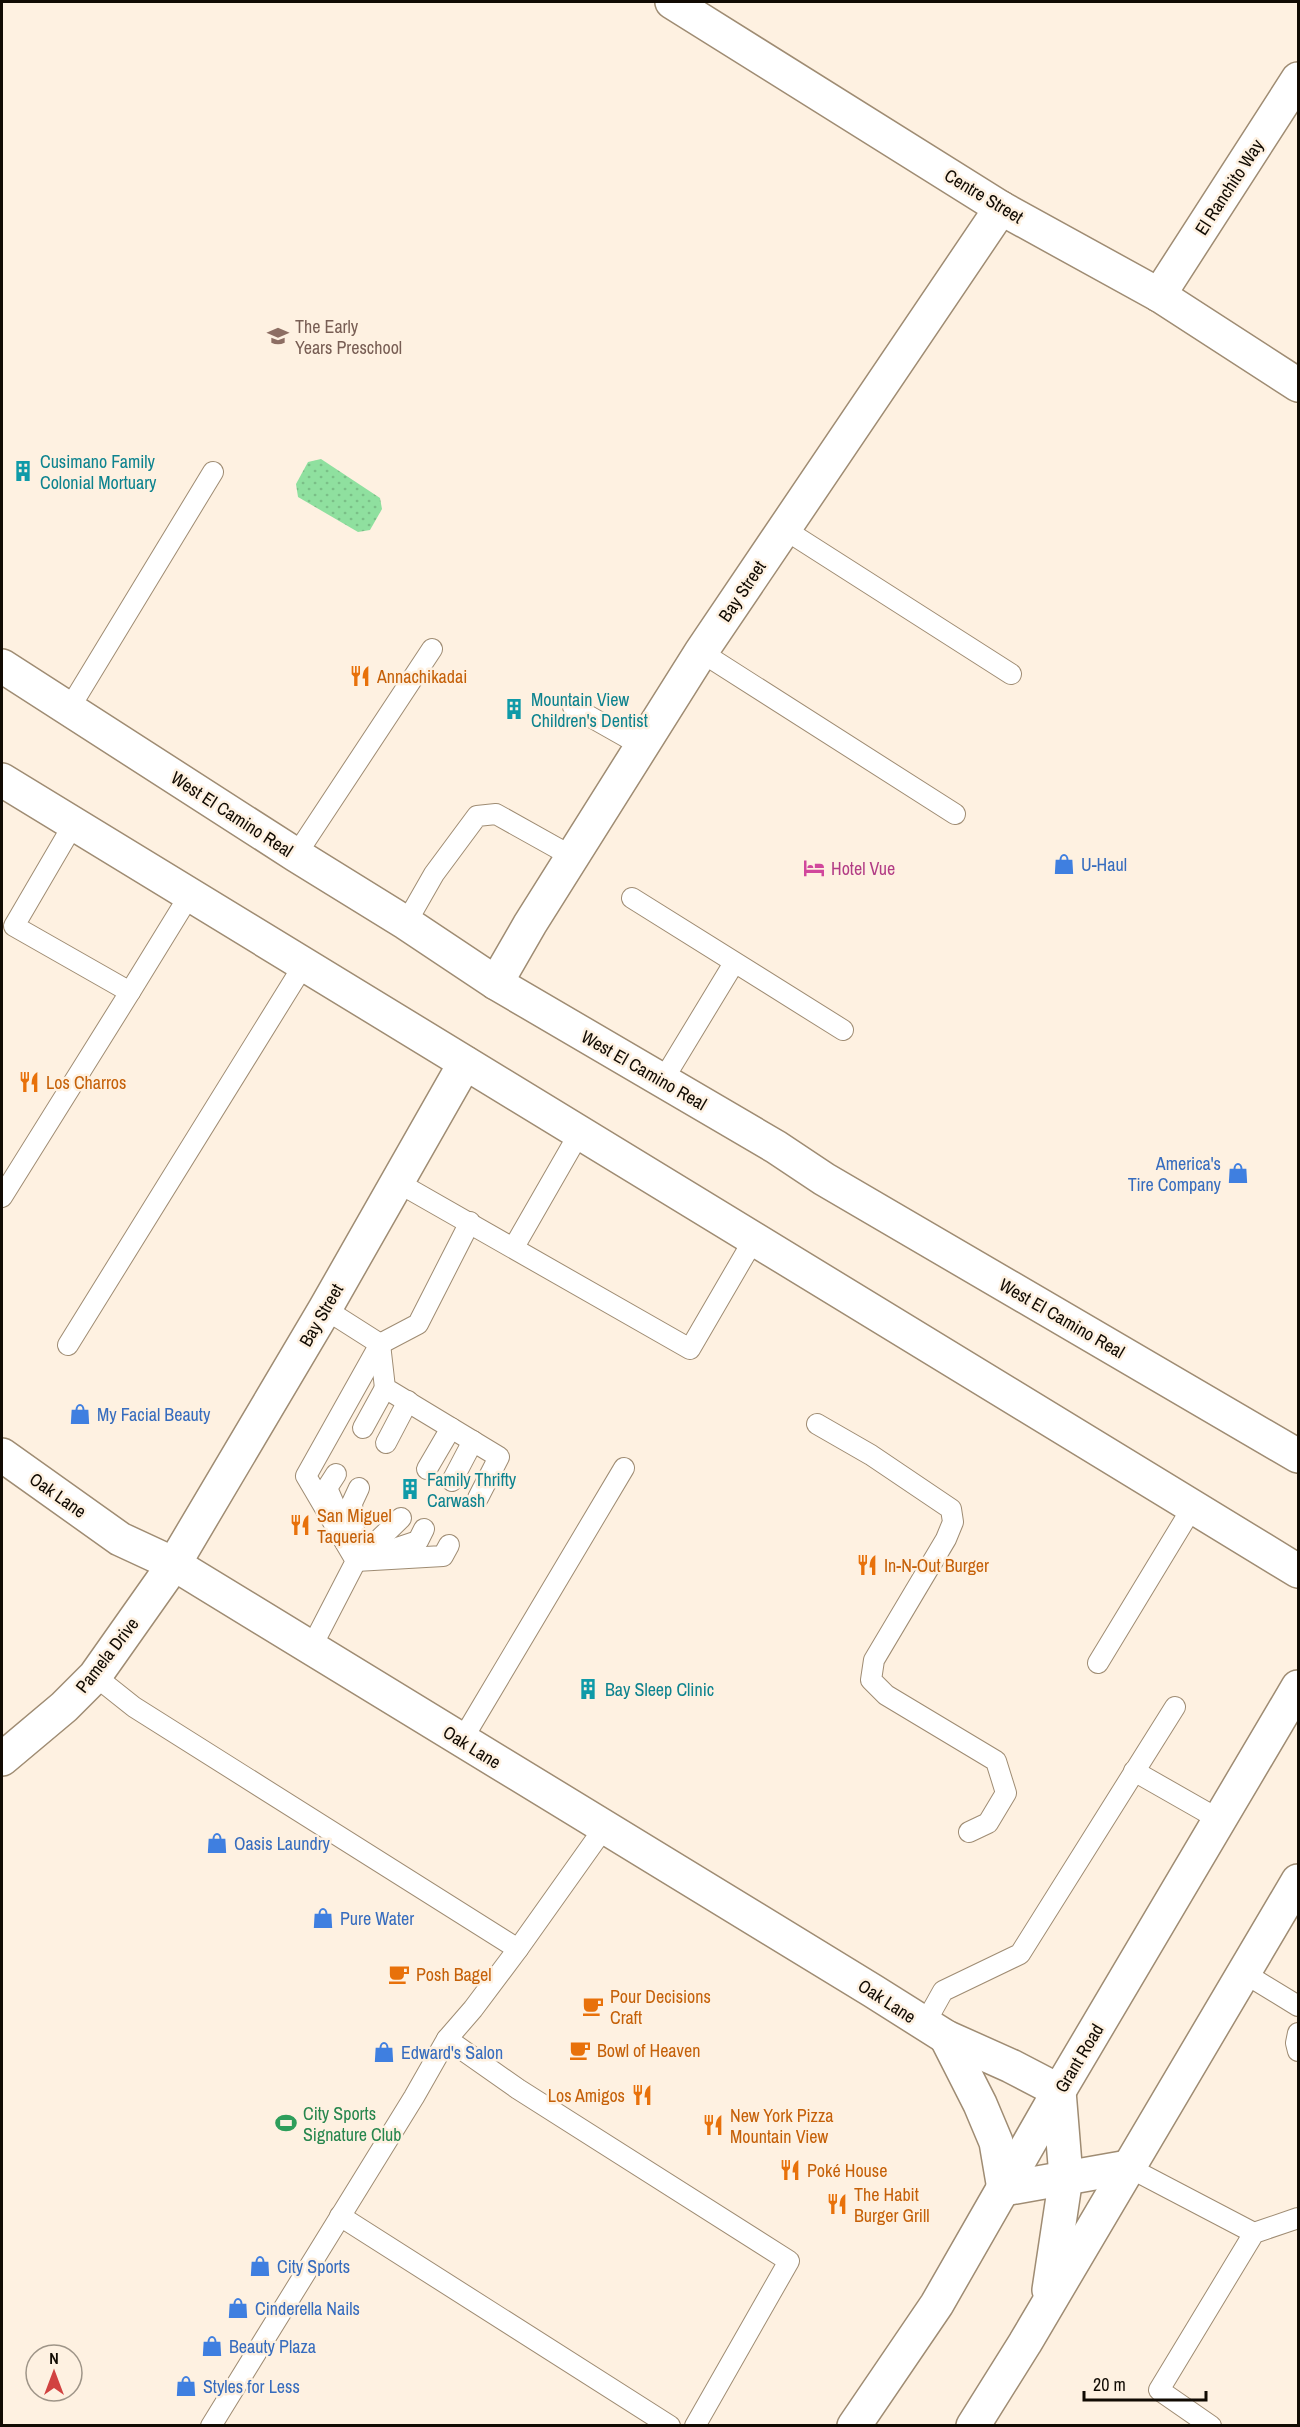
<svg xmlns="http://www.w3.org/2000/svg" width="1300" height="2427" font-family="'Archivo Narrow',sans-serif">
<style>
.grass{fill:url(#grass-dots)}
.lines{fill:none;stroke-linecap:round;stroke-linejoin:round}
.lane-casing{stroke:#9f8c73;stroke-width:22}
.street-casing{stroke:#9f8c73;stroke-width:36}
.secondary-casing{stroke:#9f8c73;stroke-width:36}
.primary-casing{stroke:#9f8c73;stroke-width:36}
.lane{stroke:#fff;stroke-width:20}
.street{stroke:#fff;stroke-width:33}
.secondary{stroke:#fff;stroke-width:33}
.primary{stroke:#fff;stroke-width:33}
.labels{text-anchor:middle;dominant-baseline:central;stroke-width:5;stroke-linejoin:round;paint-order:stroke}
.street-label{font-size:18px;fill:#110b03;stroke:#fef1e1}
.education-label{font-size:18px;fill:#785e54;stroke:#fef1e1;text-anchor:start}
.culture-label{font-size:18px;fill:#0d838f;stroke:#fef1e1;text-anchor:start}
.food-label{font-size:18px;fill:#c56008;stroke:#fef1e1;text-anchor:start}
.shop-label{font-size:18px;fill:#366cbe;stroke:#fef1e1;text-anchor:start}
.hotel-label{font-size:18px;fill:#b23c85;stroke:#fef1e1;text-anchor:start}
.leisure-label{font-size:18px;fill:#27864d;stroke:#fef1e1;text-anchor:start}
</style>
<defs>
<pattern id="grass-dots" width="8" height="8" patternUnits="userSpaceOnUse" patternTransform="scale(1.5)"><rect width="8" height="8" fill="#8fe09f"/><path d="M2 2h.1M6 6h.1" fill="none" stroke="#7abf87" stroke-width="1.8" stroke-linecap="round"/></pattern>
</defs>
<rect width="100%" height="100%" fill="#fef1e1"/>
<path class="grass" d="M321 459 380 498 382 509 370 530 358 532 298 497 296 484 308 462Z"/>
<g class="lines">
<defs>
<g id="lane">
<path d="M784 529 1011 674"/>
<path d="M701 652 955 814"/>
<path d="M573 707 642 746"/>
<path d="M69 709 213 472"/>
<path d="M73 825 14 926 130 992 189 896"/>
<path d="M296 855 432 649"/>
<path d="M632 898 843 1030"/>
<path d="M406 923 434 874 477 816 496 814 573 857"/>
<path d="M663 1080 734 963"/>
<path d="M397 1182 690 1349 754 1239"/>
<path d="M2 1197 130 992"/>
<path d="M514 1247 580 1132"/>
<path d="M325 1309 380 1344 385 1388 499 1457 478 1498"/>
<path d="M68 1345 303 966"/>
<path d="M817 1424 871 1455 951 1509 953 1522 946 1539 874 1660 871 1680 886 1695 996 1761 1006 1793 988 1823 969 1832"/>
<path d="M363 1428 385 1388"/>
<path d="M386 1443 408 1401"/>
<path d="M427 1469 451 1428"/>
<path d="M336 1474 327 1488 337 1511"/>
<path d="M452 1481 473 1441"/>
<path d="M385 1552 418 1541 424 1529"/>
<path d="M356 1555 352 1503 359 1488"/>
<path d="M361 1557 401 1518"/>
<path d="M356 1561 443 1556 449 1545"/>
<path d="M311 1648 356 1561 306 1476 380 1344 418 1324 470 1222"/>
<path d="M1098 1663 1192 1508"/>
<path d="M95 1676 134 1707 518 1949"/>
<path d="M462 1740 624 1468"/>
<path d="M1134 1771 1220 1820"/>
<path d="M1244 1973 1298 2006"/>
<path d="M924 2025 943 1991 1020 1954 1175 1707"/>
<path d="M1298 2033 1296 2043 1298 2051"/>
<path d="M447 2039 518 2089 789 2261 695 2426"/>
<path d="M1128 2167 1254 2233"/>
<path d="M340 2216 670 2426"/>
<path d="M211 2426 414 2097 447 2039 473 2009 518 1949 604 1828"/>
<path d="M1211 2426 1159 2390 1254 2233 1298 2218"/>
</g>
<g id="street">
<path d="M672 2 1001 208 1159 295 1298 385"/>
<path d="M1159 295 1298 79"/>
<path d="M496 983 530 924 701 652 1001 208"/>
<path d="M2 1455 120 1539 174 1564 873 1991 946 2037 1011 2066 1059 2091"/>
<path d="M2 1759 64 1707 95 1676 174 1564 325 1309 465 1063"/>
<path d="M946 2037 980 2104 996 2142 1004 2189"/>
</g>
<g id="secondary">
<path d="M1004 2189 1128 2167"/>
<path d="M1049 2290 1066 2177 1059 2091"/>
<path d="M854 2426 937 2304 1059 2091 1298 1687"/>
<path d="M973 2426 1025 2343 1298 1881"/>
</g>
<g id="primary">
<path d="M2 666 296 855 406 923 496 983 776 1147 824 1179 1298 1456"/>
<path d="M2 780 1298 1571"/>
</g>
</defs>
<use href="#lane" class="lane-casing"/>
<use href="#street" class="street-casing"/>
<use href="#secondary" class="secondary-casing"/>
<use href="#primary" class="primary-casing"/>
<use href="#lane" class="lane"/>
<use href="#street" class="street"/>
<use href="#secondary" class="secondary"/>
<use href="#primary" class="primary"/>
</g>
<defs>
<symbol id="school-bare" viewBox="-9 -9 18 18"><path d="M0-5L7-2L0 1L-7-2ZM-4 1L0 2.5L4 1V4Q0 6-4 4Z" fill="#8d6e63" stroke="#fef1e1" stroke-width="2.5" paint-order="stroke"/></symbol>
<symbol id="building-bare" viewBox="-9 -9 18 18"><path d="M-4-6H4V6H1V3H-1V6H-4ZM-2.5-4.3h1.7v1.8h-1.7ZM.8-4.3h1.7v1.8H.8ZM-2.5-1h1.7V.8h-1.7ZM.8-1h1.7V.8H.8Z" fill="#0f9aa8" stroke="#fef1e1" stroke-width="2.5" paint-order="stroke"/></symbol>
<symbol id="restaurant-bare" viewBox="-9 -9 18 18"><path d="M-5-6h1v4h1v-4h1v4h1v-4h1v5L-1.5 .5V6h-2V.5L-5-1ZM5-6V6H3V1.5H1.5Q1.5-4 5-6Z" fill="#e8710a" stroke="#fef1e1" stroke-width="2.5" paint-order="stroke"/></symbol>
<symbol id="shop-bare" viewBox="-9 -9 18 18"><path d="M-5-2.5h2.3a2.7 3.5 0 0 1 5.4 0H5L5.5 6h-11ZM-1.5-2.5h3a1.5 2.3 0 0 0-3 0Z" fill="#3f7fe0" stroke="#fef1e1" stroke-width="2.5" paint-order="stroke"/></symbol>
<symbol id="hotel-bare" viewBox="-9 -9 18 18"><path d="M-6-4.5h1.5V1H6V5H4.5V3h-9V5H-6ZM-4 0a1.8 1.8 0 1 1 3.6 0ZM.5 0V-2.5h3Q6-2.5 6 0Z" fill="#d1479c" stroke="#fef1e1" stroke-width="2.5" paint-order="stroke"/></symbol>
<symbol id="cafe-bare" viewBox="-9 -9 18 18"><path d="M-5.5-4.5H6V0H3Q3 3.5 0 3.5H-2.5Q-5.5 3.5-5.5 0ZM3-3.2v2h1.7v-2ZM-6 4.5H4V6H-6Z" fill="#e8710a" stroke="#fef1e1" stroke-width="2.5" paint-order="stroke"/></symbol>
<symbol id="stadium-bare" viewBox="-9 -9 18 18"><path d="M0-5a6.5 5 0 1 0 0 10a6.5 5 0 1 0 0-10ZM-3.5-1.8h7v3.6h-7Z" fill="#2e9e5b" stroke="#fef1e1" stroke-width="2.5" paint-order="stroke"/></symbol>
</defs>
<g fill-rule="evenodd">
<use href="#school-bare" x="263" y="321" width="30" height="30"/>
<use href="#building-bare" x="8" y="456" width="30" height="30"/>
<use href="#restaurant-bare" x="345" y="661" width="30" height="30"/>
<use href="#building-bare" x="499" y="694" width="30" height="30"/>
<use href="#shop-bare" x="1049" y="849" width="30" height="30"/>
<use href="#hotel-bare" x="799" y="853" width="30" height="30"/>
<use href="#restaurant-bare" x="14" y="1067" width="30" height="30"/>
<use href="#shop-bare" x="1223" y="1158" width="30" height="30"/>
<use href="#shop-bare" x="65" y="1399" width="30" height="30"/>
<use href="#building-bare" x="395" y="1474" width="30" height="30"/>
<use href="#restaurant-bare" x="285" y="1510" width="30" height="30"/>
<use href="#restaurant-bare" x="852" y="1550" width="30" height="30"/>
<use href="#building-bare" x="573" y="1674" width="30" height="30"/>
<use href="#shop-bare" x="202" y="1828" width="30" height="30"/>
<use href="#shop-bare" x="308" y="1903" width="30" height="30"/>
<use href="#cafe-bare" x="384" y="1959" width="30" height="30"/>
<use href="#cafe-bare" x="578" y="1991" width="30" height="30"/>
<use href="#cafe-bare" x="565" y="2035" width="30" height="30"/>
<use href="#shop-bare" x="369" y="2037" width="30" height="30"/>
<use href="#restaurant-bare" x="627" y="2080" width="30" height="30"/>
<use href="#stadium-bare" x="271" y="2108" width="30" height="30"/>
<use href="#restaurant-bare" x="698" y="2110" width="30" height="30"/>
<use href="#restaurant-bare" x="775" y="2155" width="30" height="30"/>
<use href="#restaurant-bare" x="822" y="2189" width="30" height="30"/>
<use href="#shop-bare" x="245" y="2251" width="30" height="30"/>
<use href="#shop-bare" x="223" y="2293" width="30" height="30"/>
<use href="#shop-bare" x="197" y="2331" width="30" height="30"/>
<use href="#shop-bare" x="171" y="2371" width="30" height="30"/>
</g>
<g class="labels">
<g class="street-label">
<text transform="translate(1229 187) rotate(-57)">El Ranchito Way</text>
<text transform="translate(984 196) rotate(31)">Centre Street</text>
<text transform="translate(742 591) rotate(-56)">Bay Street</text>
<text transform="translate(232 814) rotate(33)">West El Camino Real</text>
<text transform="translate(644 1070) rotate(30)">West El Camino Real</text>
<text transform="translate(321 1315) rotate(-60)">Bay Street</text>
<text transform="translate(1062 1318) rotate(30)">West El Camino Real</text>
<text transform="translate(58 1495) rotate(35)">Oak Lane</text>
<text transform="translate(107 1655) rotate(-52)">Pamela Drive</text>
<text transform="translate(472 1747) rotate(32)">Oak Lane</text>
<text transform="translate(887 2001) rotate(33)">Oak Lane</text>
<text transform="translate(1079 2058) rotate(-59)">Grant Road</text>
</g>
<g class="education-label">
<text x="295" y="326">The Early<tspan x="295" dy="21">Years Preschool</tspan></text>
</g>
<g class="culture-label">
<text x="40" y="461">Cusimano Family<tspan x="40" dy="21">Colonial Mortuary</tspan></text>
<text x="531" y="699">Mountain View<tspan x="531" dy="21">Children's Dentist</tspan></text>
<text x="427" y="1479">Family Thrifty<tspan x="427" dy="21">Carwash</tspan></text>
<text x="605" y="1689">Bay Sleep Clinic</text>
</g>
<g class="food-label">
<text x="377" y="676">Annachikadai</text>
<text x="46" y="1082">Los Charros</text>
<text x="317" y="1515">San Miguel<tspan x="317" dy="21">Taqueria</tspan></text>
<text x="884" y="1565">In-N-Out Burger</text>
<text x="416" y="1974">Posh Bagel</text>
<text x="610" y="1996">Pour Decisions<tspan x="610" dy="21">Craft</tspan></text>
<text x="597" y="2050">Bowl of Heaven</text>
<text x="625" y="2095" text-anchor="end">Los Amigos</text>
<text x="730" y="2115">New York Pizza<tspan x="730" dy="21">Mountain View</tspan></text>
<text x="807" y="2170">Poké House</text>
<text x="854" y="2194">The Habit<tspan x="854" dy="21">Burger Grill</tspan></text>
</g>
<g class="shop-label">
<text x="1081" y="864">U-Haul</text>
<text x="1221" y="1163" text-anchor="end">America's<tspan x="1221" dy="21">Tire Company</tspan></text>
<text x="97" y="1414">My Facial Beauty</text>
<text x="234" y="1843">Oasis Laundry</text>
<text x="340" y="1918">Pure Water</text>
<text x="401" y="2052">Edward's Salon</text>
<text x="277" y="2266">City Sports</text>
<text x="255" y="2308">Cinderella Nails</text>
<text x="229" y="2346">Beauty Plaza</text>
<text x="203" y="2386">Styles for Less</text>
</g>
<g class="hotel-label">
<text x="831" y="868">Hotel Vue</text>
</g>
<g class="leisure-label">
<text x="303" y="2113">City Sports<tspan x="303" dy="21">Signature Club</tspan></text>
</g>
</g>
<rect width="1300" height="2427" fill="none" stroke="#110b03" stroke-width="6"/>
<g transform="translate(54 2373)"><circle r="28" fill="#fef1e1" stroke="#9f9588" stroke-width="1.5"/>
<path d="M0-4.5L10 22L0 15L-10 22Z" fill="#d14240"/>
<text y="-9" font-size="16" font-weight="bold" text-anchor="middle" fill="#110b03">N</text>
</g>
<path d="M1084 2391v9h122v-9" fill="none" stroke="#110b03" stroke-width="3"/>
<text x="1093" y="2391" font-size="18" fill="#110b03" stroke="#fef1e1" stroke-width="4.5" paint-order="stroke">20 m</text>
</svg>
